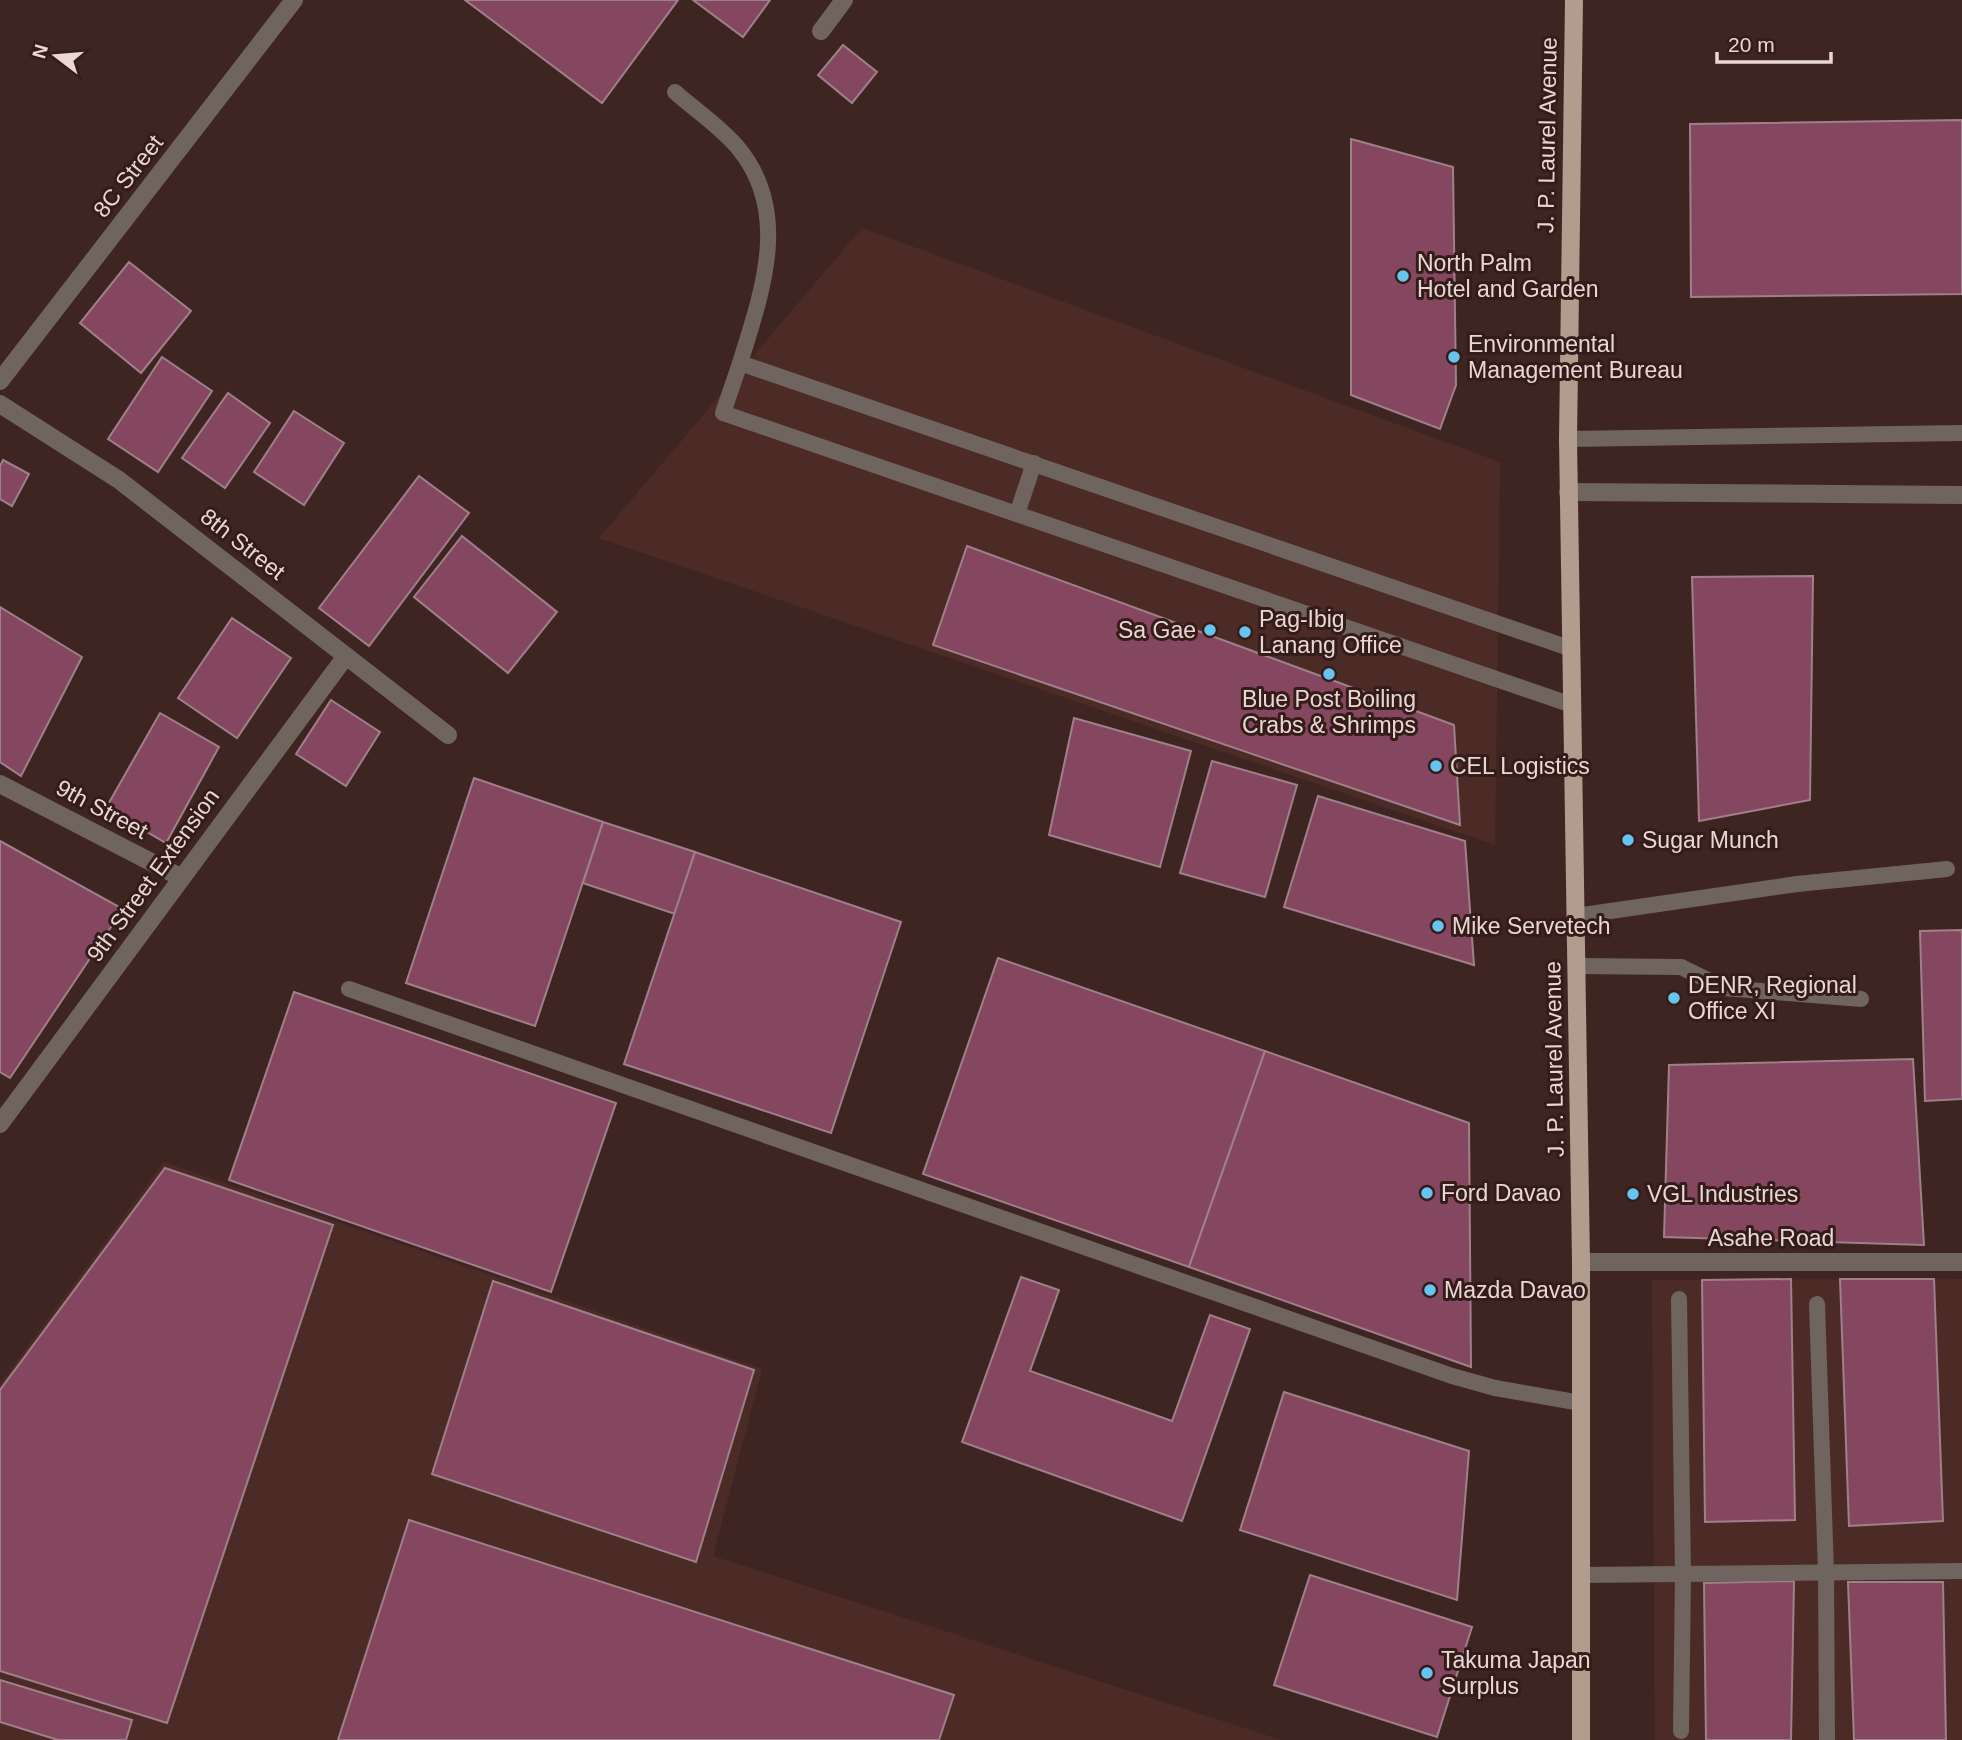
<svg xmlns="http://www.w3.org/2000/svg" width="1962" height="1740" font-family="Arial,sans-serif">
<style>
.built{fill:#4c2b27}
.building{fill:#85475f;stroke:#9e808a;stroke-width:2}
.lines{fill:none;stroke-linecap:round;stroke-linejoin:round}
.lane{stroke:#6f655e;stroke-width:16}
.street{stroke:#6f655e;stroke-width:18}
.primary{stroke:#b19c8d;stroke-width:18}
.poi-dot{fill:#67c4f0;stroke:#341c19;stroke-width:2.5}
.labels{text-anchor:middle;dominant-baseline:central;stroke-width:6;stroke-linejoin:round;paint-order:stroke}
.street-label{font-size:23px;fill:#e9d7d5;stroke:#341c19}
.poi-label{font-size:23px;fill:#e9d7d5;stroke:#341c19;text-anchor:start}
</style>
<rect width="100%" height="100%" fill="#3f2522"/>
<g class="built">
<path d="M862 228 1500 462 1495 845 599 538Z"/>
<path d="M164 1162 762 1369 713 1556 1281 1740H0V1384Z"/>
<path d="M1962 1279V1740H1655L1652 1280Z"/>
</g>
<g class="building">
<path d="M465 0H678L602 103Z"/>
<path d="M693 0H770L743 37Z"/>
<path d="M843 45 877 72 852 103 818 75Z"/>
<path d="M1962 120V294L1691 297 1690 124Z"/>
<path d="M1351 139 1453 167 1456 385 1440 429 1351 395Z"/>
<path d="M129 262 191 311 141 373 80 323Z"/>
<path d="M162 357 212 391 158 472 108 439Z"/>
<path d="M228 393 270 423 225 488 182 458Z"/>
<path d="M294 411 344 443 304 505 254 472Z"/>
<path d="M3 460 29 474 12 506 0 499V466Z"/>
<path d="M419 476 469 513 369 646 319 608Z"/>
<path d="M462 536 557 612 508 673 414 597Z"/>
<path d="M967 546 1454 725 1460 825 933 645Z"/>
<path d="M1813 576 1810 800 1699 821 1692 577Z"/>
<path d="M0 607 82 657 21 776 0 762Z"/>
<path d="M232 618 291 658 237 738 178 698Z"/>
<path d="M331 700 380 732 346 786 296 754Z"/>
<path d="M160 713 219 747 166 843 106 808Z"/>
<path d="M1074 718 1191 751 1160 867 1049 835Z"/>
<path d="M1212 761 1297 785 1265 897 1180 873Z"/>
<path d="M474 778 603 822 535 1026 406 983Z"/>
<path d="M1318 796 1465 841 1474 965 1284 907Z"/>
<path d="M603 822 695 852 675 914 583 883Z"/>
<path d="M0 841 123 909 10 1078 0 1072Z"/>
<path d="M695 852 901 922 831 1133 624 1064Z"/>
<path d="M1962 930V1099L1925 1101 1920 931Z"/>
<path d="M998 958 1265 1051 1189 1267 923 1174Z"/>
<path d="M294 992 616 1103 551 1292 229 1180Z"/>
<path d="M1265 1051 1469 1123 1471 1367 1189 1267Z"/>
<path d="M1913 1059 1924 1245 1664 1237 1669 1065Z"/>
<path d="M165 1168 333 1225 167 1723 0 1671V1390Z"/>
<path d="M1021 1277 1059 1290 1030 1371 1172 1421 1210 1315 1250 1329 1182 1521 962 1442Z"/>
<path d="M1791 1279 1795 1520 1705 1522 1702 1280Z"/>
<path d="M1840 1279H1934L1943 1521 1849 1526Z"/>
<path d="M493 1281 754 1370 696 1562 432 1474Z"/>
<path d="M1284 1392 1469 1451 1457 1600 1240 1530Z"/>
<path d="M409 1520 954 1695 939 1740H338Z"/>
<path d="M1310 1575 1472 1627 1437 1737 1274 1685Z"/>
<path d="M1794 1581 1791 1740H1706L1704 1583Z"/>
<path d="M1848 1582H1943L1946 1740H1854Z"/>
<path d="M0 1680 132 1720 126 1740H58L0 1722Z"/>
</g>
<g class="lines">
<g class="lane">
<path d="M675 92C695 110 722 128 739 149 791 213 762 292 740 363"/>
<path d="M1568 439 1962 433"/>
<path d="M1017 514 1034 463"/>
<path d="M1572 705 723 413 740 363 1572 649"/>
<path d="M1576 916 1797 884 1947 869"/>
<path d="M1576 966 1681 967 1724 988 1861 999"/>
<path d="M349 989 1452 1376 1495 1388 1581 1403"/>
<path d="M1679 1299 1683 1575 1681 1731"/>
<path d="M1817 1304 1826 1573 1827 1740"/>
<path d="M1581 1575 1962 1571"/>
</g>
<g class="street">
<path d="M821 31 844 0"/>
<path d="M0 381 294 0"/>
<path d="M0 404 119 480 448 735"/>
<path d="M1568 492 1962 495"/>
<path d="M0 784 182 878"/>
<path d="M0 1124 346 656"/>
<path d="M1581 1262H1962"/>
</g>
<path class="primary" d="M1574 0 1568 439 1581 1262V1740"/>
</g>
<g class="poi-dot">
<circle cx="1403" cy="276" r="7"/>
<circle cx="1454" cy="357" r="7"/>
<circle cx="1210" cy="630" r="7"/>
<circle cx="1245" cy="632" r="7"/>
<circle cx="1329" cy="674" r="7"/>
<circle cx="1436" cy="766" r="7"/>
<circle cx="1628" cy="840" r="7"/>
<circle cx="1438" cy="926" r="7"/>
<circle cx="1674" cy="998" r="7"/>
<circle cx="1427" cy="1193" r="7"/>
<circle cx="1633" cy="1194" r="7"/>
<circle cx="1430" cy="1290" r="7"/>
<circle cx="1427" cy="1673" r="7"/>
</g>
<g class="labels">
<g class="street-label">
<text transform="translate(1547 135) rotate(-89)">J. P. Laurel Avenue</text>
<text transform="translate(128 176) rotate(-52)">8C Street</text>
<text transform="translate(243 544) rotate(38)">8th Street</text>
<text transform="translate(102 809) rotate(28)">9th Street</text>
<text transform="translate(153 875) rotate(-54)">9th Street Extension</text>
<text transform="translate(1554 1059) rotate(-91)">J. P. Laurel Avenue</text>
<text x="1771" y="1238">Asahe Road</text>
</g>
<g class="poi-label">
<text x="1417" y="263">North Palm<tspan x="1417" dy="26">Hotel and Garden</tspan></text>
<text x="1468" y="344">Environmental<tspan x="1468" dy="26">Management Bureau</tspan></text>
<text x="1259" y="619">Pag-Ibig<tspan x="1259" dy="26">Lanang Office</tspan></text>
<text x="1196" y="630" text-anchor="end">Sa Gae</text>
<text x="1329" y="699" text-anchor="middle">Blue Post Boiling<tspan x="1329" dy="26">Crabs &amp; Shrimps</tspan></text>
<text x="1450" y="766">CEL Logistics</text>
<text x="1642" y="840">Sugar Munch</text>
<text x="1452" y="926">Mike Servetech</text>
<text x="1688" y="985">DENR, Regional<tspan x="1688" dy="26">Office XI</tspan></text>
<text x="1441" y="1193">Ford Davao</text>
<text x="1647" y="1194">VGL Industries</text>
<text x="1444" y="1290">Mazda Davao</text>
<text x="1441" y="1660">Takuma Japan<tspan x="1441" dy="26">Surplus</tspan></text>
</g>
</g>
<g transform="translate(56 56) rotate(286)" stroke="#341c19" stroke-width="5" paint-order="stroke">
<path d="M0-5L12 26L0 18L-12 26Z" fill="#e9d7d5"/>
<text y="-10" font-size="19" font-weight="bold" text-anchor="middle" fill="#e9d7d5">N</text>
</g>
<path d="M1717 52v10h114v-10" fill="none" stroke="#e9d7d5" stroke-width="3.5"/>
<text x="1728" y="52" font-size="21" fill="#e9d7d5" stroke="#341c19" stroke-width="5" paint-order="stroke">20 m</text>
</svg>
